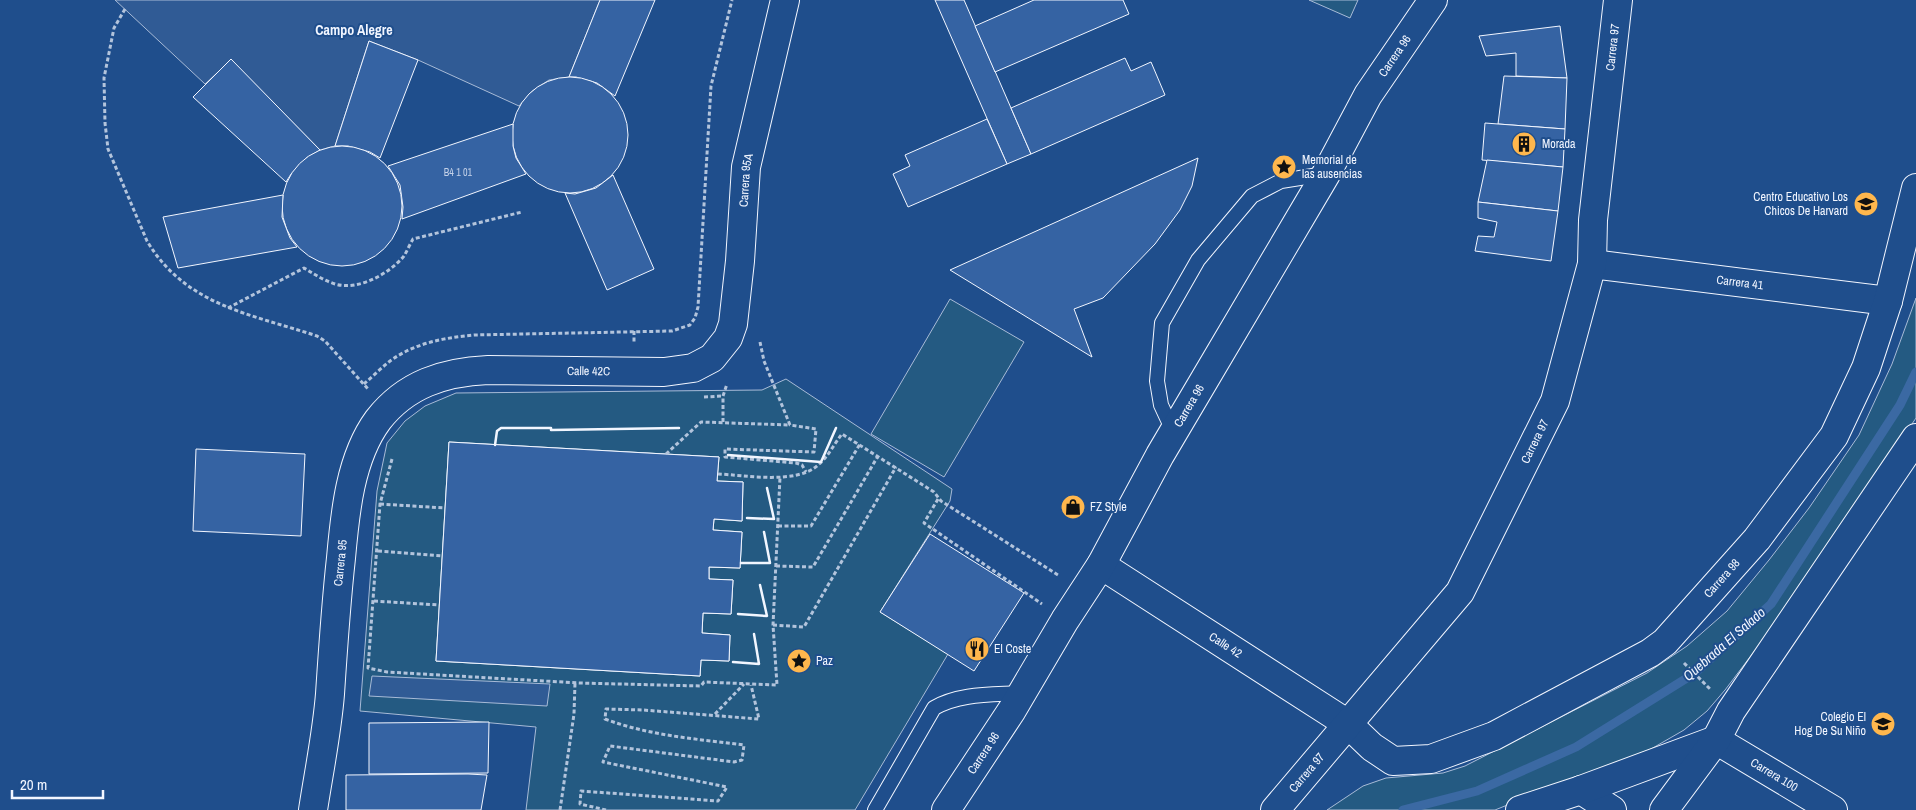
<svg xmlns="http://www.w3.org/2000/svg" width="1916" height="810" font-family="'Archivo Narrow',sans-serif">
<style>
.green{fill:#245a82;stroke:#a8bbd7}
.parking{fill:#305b95;stroke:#a8bbd7}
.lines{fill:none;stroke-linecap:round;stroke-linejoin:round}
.stream{stroke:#3b69a3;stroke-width:9}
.building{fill:#3563a3;stroke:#f2f6ff}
.service-casing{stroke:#f2f6ff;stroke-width:16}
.minor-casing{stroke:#f2f6ff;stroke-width:30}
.tertiary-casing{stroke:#f2f6ff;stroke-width:30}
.path{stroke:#b3c4dc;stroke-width:3;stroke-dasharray:4 2.5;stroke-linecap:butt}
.service{stroke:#1f4e8c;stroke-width:14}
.minor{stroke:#1f4e8c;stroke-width:28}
.tertiary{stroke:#1f4e8c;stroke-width:28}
.wall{stroke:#f2f6ff;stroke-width:2.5}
.labels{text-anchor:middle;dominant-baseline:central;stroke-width:4;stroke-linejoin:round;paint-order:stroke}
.number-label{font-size:10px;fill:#c3d1e8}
.street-label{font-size:12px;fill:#f2f6ff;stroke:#1f4e8c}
.poi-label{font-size:12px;fill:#f2f6ff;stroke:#1f4e8c;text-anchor:start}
.neighbourhood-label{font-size:14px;font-weight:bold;fill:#f2f6ff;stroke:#1f4e8c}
.water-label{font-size:14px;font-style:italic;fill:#f2f6ff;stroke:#1f4e8c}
</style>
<rect width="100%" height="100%" fill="#1f4e8c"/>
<g class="green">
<path d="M1309 0H1358L1350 18Z"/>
<path d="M1916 298V418L1794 599 1725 690 1707 711 1684 730 1651 749 1607 768 1547 789 1495 810H1327L1363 786 1386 778 1443 773 1465 766 1647 673 1687 646 1727 611 1769 560 1809 508 1859 435 1892 364Z"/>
<path d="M950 299 1024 342 944 477 871 434Z"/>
<path d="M786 379 952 489 950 501 880 612 948 654 855 810H526L536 727 360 711 377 491 387 443 405 421 425 406 456 393 762 390Z"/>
</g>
<g class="parking">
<path d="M115 0H600L569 77 549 80 532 91 519 106 418 60 369 41 335 146 320 150 231 60 205 84Z"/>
<path d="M372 676 550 684 547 706 369 696Z"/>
</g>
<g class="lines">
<path class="stream" d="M1403 810 1477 791 1576 747 1695 673 1771 604 1900 405 1916 372"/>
</g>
<g class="building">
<path d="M600 0H655L615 96 597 83 576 77H569Z"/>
<path d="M935 0H964L1031 154 1007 164Z"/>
<path d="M1034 0H1123L1129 14 995 72 975 26Z"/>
<path d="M1560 26 1567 78 1516 76V53L1486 56 1479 36Z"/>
<path d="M369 41 418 60 380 158 370 152 348 146H335Z"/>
<path d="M1125 58 1131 71 1151 62 1165 95 1031 154 1011 108Z"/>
<path d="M231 59 320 150 306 158 291 174 286 182 193 97Z"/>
<path d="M1504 76 1567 78 1565 129 1498 124Z"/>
<circle cx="570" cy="135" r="58"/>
<path d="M987 119 1007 164 908 207 893 174 910 166 905 155Z"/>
<path d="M1485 123 1565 129 1563 167 1482 160Z"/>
<path d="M513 124V146L516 158 526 174 402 219 403 207 400 185 388 166Z"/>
<circle cx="342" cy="206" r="60"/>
<path d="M1198 158 1192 186 1180 210 1155 244 1103 298 1074 309 1092 357 950 270Z"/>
<path d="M1487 160 1563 167 1558 211 1478 202Z"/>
<path d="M613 175 654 269 607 290 565 193 575 194 596 188Z"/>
<path d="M283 195 282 217 290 238 297 247 178 268 163 217Z"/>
<path d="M1478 202 1558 211 1551 261 1475 251 1478 236 1494 237 1497 222 1478 218Z"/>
<path d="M449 442 719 457 717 481 743 482 742 521 714 519 713 530 742 532 740 568 709 567V579L733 580 731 614 703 613 702 633 730 635 729 661 701 660 700 676 436 661Z"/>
<path d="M449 442 719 457 717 481 743 482 742 521 714 519 713 530 742 532 740 568 709 567V579L733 580 731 614 703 613 702 633 730 635 729 661 701 660 700 676 436 661Z"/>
<path d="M196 449 305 454 301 536 193 531Z"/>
<path d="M930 534 1024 593 974 671 880 612Z"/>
<path d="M489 722 488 773 369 774V723Z"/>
<path d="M468 774 487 775 481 810H346V775Z"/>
</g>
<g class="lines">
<defs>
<g id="service">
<path d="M1174 433 1161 405 1157 381 1162 323 1198 260 1252 196 1281 181 1325 174"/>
<path d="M875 810 934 708C960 693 992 695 1022 693"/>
</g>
<g id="minor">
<path id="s1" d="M1592 264 1888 301"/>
<path id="s2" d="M1101 565 1348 724 1372 747 1393 761 1431 759 1494 736 1650 653 1665 642 1757 539 1834 436 1866 368 1888 301 1916 188"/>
<path d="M1581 790 1612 810"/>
<path id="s3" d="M313 810C319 771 327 732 330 694 333 648 336 603 341 558 345 513 350 458 378 420 406 384 444 372 488 370L664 372 693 368 712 358 728 338 733 324 740 261 746 167 785 0"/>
<path id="s4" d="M1275 810 1460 592 1555 401 1592 264 1593 220 1618 0"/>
<path id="s5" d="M1520 810 1581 790 1716 740 1833 810"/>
<path d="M1664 810 1716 740 1731 711 1916 438"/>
</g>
<g id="tertiary">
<path id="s6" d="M946 810 1012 710 1065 620 1101 565 1160 455 1326 174 1368 95 1433 0"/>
</g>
</defs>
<use href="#service" class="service-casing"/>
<use href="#minor" class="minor-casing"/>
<use href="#tertiary" class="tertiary-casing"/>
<g class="path">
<path d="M125 9 114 28 104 78 105 123 108 149 147 241C186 306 251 314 317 336L325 341 368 389"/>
<path d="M228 308 304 268C314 274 323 280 335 284 358 291 389 274 404 256 407 251 410 244 413 239L522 212"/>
<path d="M634 331V343"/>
<path d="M760 342 764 361 790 425 816 429 814 452 725 449V457L796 463 802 465 806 472"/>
<path d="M364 384C372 377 381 368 390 361 415 343 443 338 474 335L672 331 690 325 695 318 698 307 711 86 732 0"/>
<path d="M704 397 723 396"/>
<path d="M723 422V396L727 384"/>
<path d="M666 454 701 422 790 425"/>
<path d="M392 459 380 504 368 668 387 672 579 683 701 686 704 682 777 685 773 625 780 477"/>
<path d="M718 474C745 475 796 485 818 465 828 457 834 444 842 434L934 492 941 501 1058 575"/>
<path d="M938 499 924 523 1042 604"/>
<path d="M380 504 445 508"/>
<path d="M778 526H811L860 444"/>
<path d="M378 551 442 556"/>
<path d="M776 566 813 567 878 456"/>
<path d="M374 601 439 605"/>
<path d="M773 625 804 627 896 467"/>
<path d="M1684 663 1711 690"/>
<path d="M715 714 744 684"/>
<path d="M560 810 574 714 575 683"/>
<path d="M606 810 580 804 581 791 718 801 727 787 603 762 610 746 734 762 742 760 744 745C698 739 650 736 605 719L606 709 643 710 759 719 751 685"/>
</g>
<use href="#service" class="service"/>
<use href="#minor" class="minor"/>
<use href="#tertiary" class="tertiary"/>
<g class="wall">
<path d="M495 445 497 431 501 428H551V430L679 428"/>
<path d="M728 455 821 462 836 428"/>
<path d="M747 518 774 519 767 488"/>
<path d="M741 563H770L764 532"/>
<path d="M738 614 767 616 760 585"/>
<path d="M733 662 759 664 754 634"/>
</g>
</g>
<defs>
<symbol id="building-disc" viewBox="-11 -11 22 22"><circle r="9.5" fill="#ffb74d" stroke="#1f4e8c"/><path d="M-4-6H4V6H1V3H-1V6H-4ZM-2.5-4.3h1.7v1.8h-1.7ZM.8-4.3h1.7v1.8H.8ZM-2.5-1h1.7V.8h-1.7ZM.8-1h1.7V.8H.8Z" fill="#111"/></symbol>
<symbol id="sight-disc" viewBox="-11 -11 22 22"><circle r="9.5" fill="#ffb74d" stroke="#1f4e8c"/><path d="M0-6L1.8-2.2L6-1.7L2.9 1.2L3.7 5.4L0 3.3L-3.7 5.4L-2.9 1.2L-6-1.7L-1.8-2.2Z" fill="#111"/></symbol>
<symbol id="school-disc" viewBox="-11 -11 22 22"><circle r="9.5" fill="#ffb74d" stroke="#1f4e8c"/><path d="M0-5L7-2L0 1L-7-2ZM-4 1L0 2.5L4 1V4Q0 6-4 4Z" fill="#111"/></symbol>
<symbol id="shop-disc" viewBox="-11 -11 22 22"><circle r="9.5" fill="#ffb74d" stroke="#1f4e8c"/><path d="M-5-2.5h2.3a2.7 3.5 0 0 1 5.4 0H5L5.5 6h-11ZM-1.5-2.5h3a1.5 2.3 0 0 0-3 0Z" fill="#111"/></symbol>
<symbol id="restaurant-disc" viewBox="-11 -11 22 22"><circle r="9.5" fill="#ffb74d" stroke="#1f4e8c"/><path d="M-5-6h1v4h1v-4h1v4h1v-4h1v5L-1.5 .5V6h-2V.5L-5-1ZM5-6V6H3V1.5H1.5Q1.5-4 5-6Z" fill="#111"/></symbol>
</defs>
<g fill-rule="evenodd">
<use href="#building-disc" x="1510" y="130" width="28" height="28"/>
<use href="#sight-disc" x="1270" y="153" width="28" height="28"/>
<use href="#school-disc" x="1852" y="190" width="28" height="28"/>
<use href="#shop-disc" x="1059" y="493" width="28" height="28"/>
<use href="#restaurant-disc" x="963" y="635" width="28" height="28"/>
<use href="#sight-disc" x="785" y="647" width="28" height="28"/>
<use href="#school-disc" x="1869" y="710" width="28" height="28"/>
</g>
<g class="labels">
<g class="number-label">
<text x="458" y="172">B4 1 01</text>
</g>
<g class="street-label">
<text stroke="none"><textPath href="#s4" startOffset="859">Carrera 97</textPath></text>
<text stroke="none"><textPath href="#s6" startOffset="878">Carrera 96</textPath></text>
<text stroke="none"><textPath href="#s3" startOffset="935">Carrera 95A</textPath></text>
<text stroke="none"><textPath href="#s1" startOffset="149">Carrera 41</textPath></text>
<text stroke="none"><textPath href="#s3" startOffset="624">Calle 42C</textPath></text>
<text stroke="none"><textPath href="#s6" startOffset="472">Carrera 96</textPath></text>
<text stroke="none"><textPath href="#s4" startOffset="454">Carrera 97</textPath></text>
<text stroke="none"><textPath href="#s3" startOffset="249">Carrera 95</textPath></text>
<text stroke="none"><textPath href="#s2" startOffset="738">Carrera 98</textPath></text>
<text stroke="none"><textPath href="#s2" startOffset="148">Calle 42</textPath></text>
<text stroke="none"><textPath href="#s6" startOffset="68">Carrera 96</textPath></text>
<text stroke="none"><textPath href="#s4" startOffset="49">Carrera 97</textPath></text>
<text stroke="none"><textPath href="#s5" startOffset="276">Carrera 100</textPath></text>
</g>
<g class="poi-label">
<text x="1542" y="144">Morada</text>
<text x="1302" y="160">Memorial de<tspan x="1302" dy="14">las ausencias</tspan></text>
<text x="1848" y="197" text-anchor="end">Centro Educativo Los<tspan x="1848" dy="14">Chicos De Harvard</tspan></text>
<text x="1090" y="507">FZ Style</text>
<text x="994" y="649">El Coste</text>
<text x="816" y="661">Paz</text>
<text x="1866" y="717" text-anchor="end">Colegio El<tspan x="1866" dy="14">Hog De Su Niño</tspan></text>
</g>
<g class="neighbourhood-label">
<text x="354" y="30">Campo Alegre</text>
</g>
<g class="water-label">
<text transform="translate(1724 644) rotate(-41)">Quebrada El Salado</text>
</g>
</g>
<path d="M12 790v8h91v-8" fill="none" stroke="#f2f6ff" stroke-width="2.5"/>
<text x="20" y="790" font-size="15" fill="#f2f6ff" stroke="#1f4e8c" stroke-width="4" paint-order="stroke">20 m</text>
</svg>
